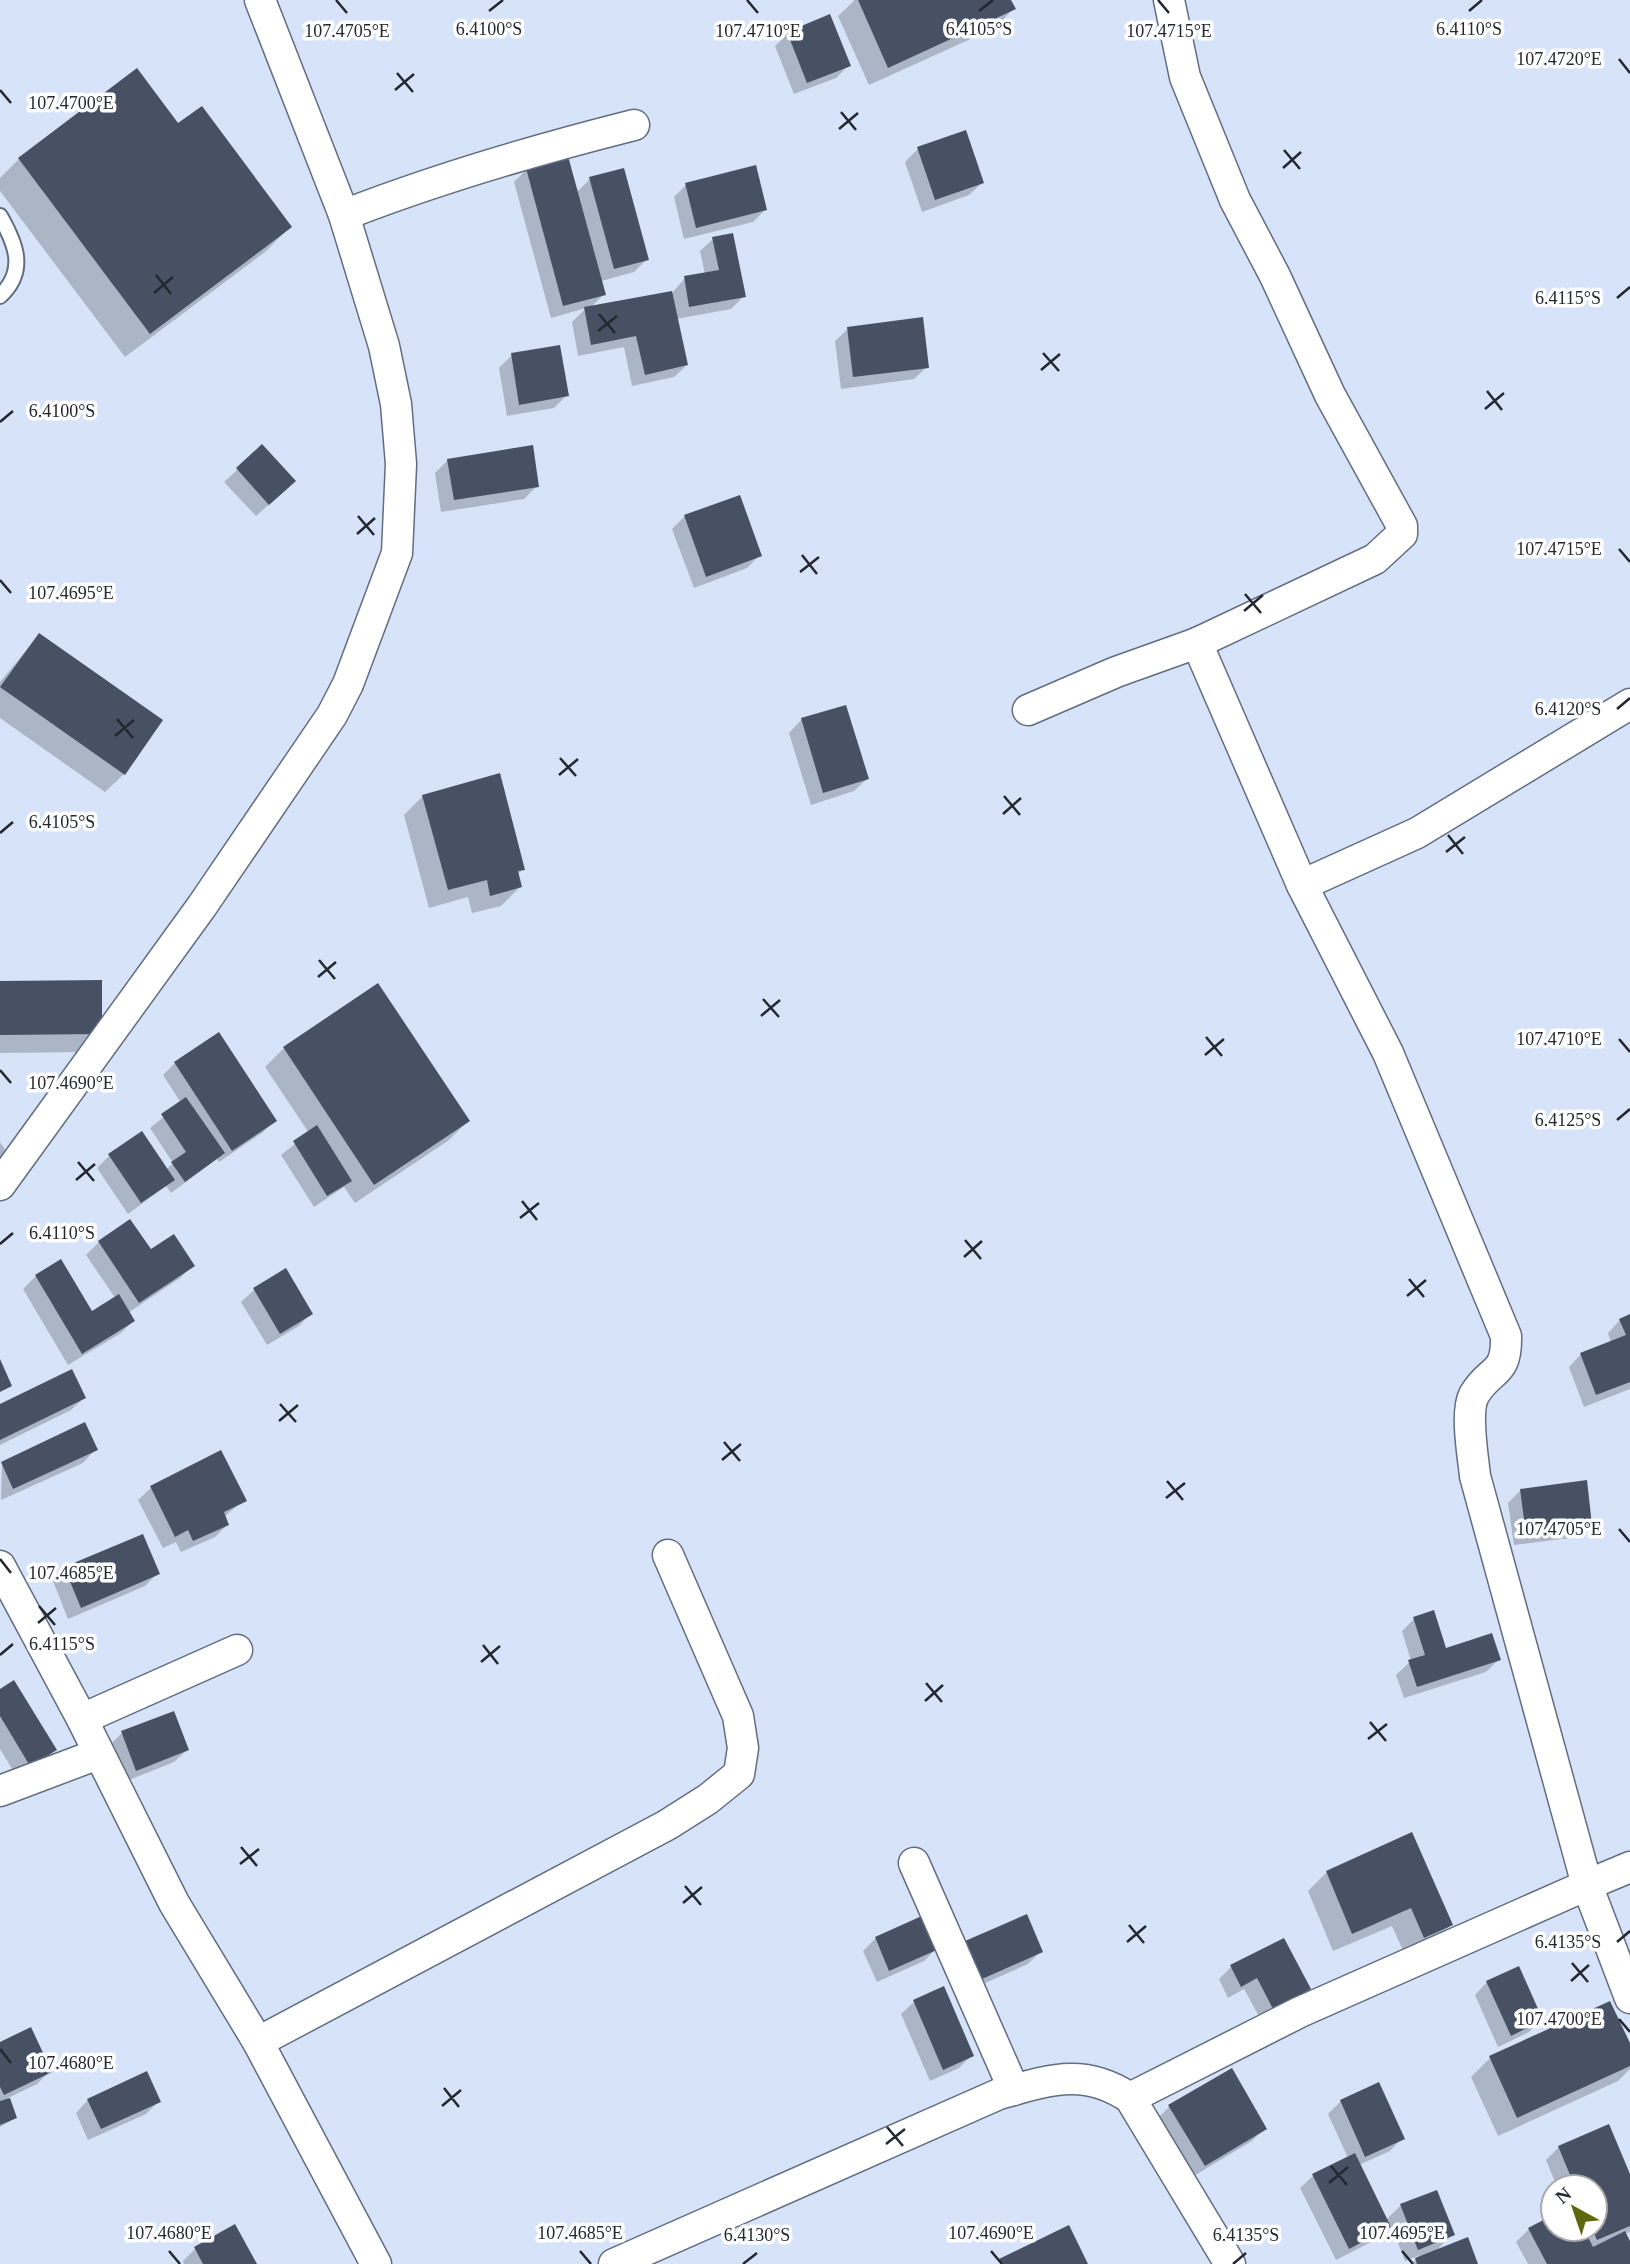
<svg xmlns="http://www.w3.org/2000/svg" width="1630" height="2264" font-family="'Times New Roman',serif">
<style>
.shadow{fill:#0003}
.building{fill:#475163}
.lines{fill:none;stroke-linecap:round;stroke-linejoin:round}
.lane-casing{stroke:#626d80;stroke-width:18}
.street-casing{stroke:#626d80;stroke-width:33}
.lane{stroke:#fff;stroke-width:14}
.street{stroke:#fff;stroke-width:30}
.ticks{fill:none;stroke:#23272f;stroke-width:2.5}
.ticks-label{font-size:18px;text-anchor:middle;fill:#23272f;stroke:#fff;stroke-width:7;stroke-linejoin:round;paint-order:stroke}
</style>
<rect width="100%" height="100%" fill="#d6e3f8"/>
<g class="shadow">
<path d="M855 0H1009L1013 9 995 28 869 85 838 16Z"/>
<path d="M788 33 849 65 836 78 794 94 775 46Z"/>
<path d="M178 125 290 227 265 252 125 357 0 191V178L19 159Z"/>
<path d="M918 149 982 183 969 195 922 212 905 162Z"/>
<path d="M567 159 576 193 590 179 647 259 634 272 601 281 604 294 590 308 672 293 685 278 705 274 700 251 713 239 744 296 731 309 676 319 687 365 674 377 632 386 624 347 578 356 572 322 586 308 551 318 514 182 526 170Z"/>
<path d="M686 185 765 210 753 222 684 239 674 197Z"/>
<path d="M848 329 927 367 914 379 841 389 835 341Z"/>
<path d="M512 355 567 395 554 408 507 416 499 368Z"/>
<path d="M262 447 281 494 256 516 224 482Z"/>
<path d="M448 460 537 486 524 499 441 512 435 473Z"/>
<path d="M685 516 760 555 747 568 694 588 672 529Z"/>
<path d="M39 635 124 774 105 792 0 718V682Z"/>
<path d="M845 707 867 779 854 791 811 805 789 733 801 720Z"/>
<path d="M423 796 523 869 517 875 520 887 501 906 472 913 468 897 429 908 404 815Z"/>
<path d="M0 983 100 1033 81 1052 0 1053Z"/>
<path d="M284 1048 468 1121 449 1140 355 1203 344 1187 314 1207 281 1155 309 1133 265 1067Z"/>
<path d="M175 1063 275 1120 262 1133 219 1162 217 1159 171 1193 166 1186 128 1214 97 1168 110 1155 166 1170 173 1163 150 1128 181 1103 163 1075Z"/>
<path d="M0 1142 6 1151 0 1157Z"/>
<path d="M99 1242 150 1252 192 1266 180 1278 128 1313 133 1321 121 1333 68 1365 23 1289 36 1276 91 1314 116 1299 86 1255Z"/>
<path d="M285 1271 311 1313 299 1326 267 1345 241 1302 254 1290Z"/>
<path d="M1630 1316V1389L1584 1407 1569 1367 1581 1354 1611 1343 1608 1333 1620 1320Z"/>
<path d="M84 1398 71 1410 0 1445V1406Z"/>
<path d="M95 1450 83 1463 1 1500 2 1463Z"/>
<path d="M151 1488 244 1500 224 1517 227 1525 215 1537 181 1552 176 1542 163 1548 138 1500Z"/>
<path d="M1521 1490 1591 1524 1578 1537 1514 1545 1508 1503Z"/>
<path d="M65 1569 158 1573 145 1586 68 1619 53 1581Z"/>
<path d="M1414 1619 1445 1650 1499 1659 1486 1672 1404 1698 1396 1675 1411 1661 1402 1631Z"/>
<path d="M0 1691 54 1750 42 1763 17 1777 0 1749Z"/>
<path d="M122 1733 187 1750 174 1762 124 1782 110 1745Z"/>
<path d="M1327 1872 1451 1925 1432 1943 1405 1955 1392 1926 1333 1951 1308 1891Z"/>
<path d="M876 1938 937 1948 924 1961 877 1982 863 1951Z"/>
<path d="M966 1943 1041 1951 1028 1964 969 1990 954 1955Z"/>
<path d="M1231 1967 1309 1989 1296 2001 1261 2020 1244 1989 1228 1998 1219 1979Z"/>
<path d="M1487 1982 1541 2020 1529 2032 1498 2047 1475 1995Z"/>
<path d="M943 1989 972 2055 959 2068 930 2081 901 2014 914 2002Z"/>
<path d="M0 2044 50 2071 37 2084 8 2098 15 2118 0 2127Z"/>
<path d="M1630 2048V2069L1618 2081 1498 2136 1471 2077 1490 2058Z"/>
<path d="M88 2100 159 2101 146 2114 88 2140 76 2113Z"/>
<path d="M1341 2101 1402 2138 1390 2151 1359 2165 1386 2220 1401 2205 1453 2234 1436 2251 1476 2264H1411L1420 2255 1405 2261 1391 2225 1377 2239 1336 2260 1300 2188 1313 2176 1348 2158 1328 2114Z"/>
<path d="M1169 2107 1265 2128 1252 2141 1192 2177 1157 2119Z"/>
<path d="M1559 2147 1630 2178V2232L1624 2234 1630 2245V2264H1528L1516 2242 1529 2229 1553 2217V2229H1595V2187H1557L1546 2160Z"/>
<path d="M195 2249 255 2264H184L183 2261Z"/>
</g>
<g class="building">
<path d="M858 0H1011L1016 9 888 68Z"/>
<path d="M830 14 851 66 807 83 787 32Z"/>
<path d="M137 68 178 123 202 106 292 227 150 334 18 158Z"/>
<path d="M966 130 984 183 935 200 917 147Z"/>
<path d="M568 156 606 295 563 306 526 168Z"/>
<path d="M756 165 767 210 696 228 685 183Z"/>
<path d="M624 168 649 260 614 269 589 177Z"/>
<path d="M733 233 746 297 689 307 684 276 719 270 712 237Z"/>
<path d="M672 291 688 365 645 375 636 336 591 345 584 307Z"/>
<path d="M923 317 929 368 853 377 847 327Z"/>
<path d="M560 345 569 396 519 405 511 353Z"/>
<path d="M262 444 296 481 269 505 236 468Z"/>
<path d="M533 445 539 487 454 500 447 459Z"/>
<path d="M740 495 762 556 706 577 684 515Z"/>
<path d="M39 633 163 720 125 775 0 687Z"/>
<path d="M846 705 869 779 823 793 801 718Z"/>
<path d="M500 773 525 870 518 871 522 887 490 896 487 880 448 890 422 795Z"/>
<path d="M102 980V1034L0 1035V981Z"/>
<path d="M378 983 470 1121 374 1185 283 1047Z"/>
<path d="M219 1032 277 1121 232 1151 174 1062Z"/>
<path d="M186 1097 225 1153 185 1182 171 1162 186 1152 161 1114Z"/>
<path d="M317 1125 352 1181 327 1196 293 1141Z"/>
<path d="M142 1131 175 1180 141 1203 108 1154Z"/>
<path d="M130 1219 151 1249 174 1234 195 1266 139 1303 98 1241Z"/>
<path d="M61 1259 92 1311 119 1294 135 1321 82 1354 35 1275Z"/>
<path d="M286 1268 313 1314 280 1334 253 1288Z"/>
<path d="M1630 1314V1382L1596 1395 1580 1353 1626 1335 1619 1319Z"/>
<path d="M0 1359 12 1386 0 1392Z"/>
<path d="M72 1369 86 1398 0 1440V1404Z"/>
<path d="M85 1422 98 1450 13 1489 1 1462Z"/>
<path d="M221 1450 247 1501 224 1512 229 1525 193 1541 188 1530 175 1537 150 1486Z"/>
<path d="M1587 1480 1592 1525 1526 1534 1520 1489Z"/>
<path d="M143 1534 160 1574 81 1608 64 1567Z"/>
<path d="M1434 1610 1446 1648 1492 1633 1501 1660 1417 1687 1408 1660 1425 1655 1413 1617Z"/>
<path d="M14 1680 57 1750 30 1766 0 1716V1689Z"/>
<path d="M174 1711 189 1750 136 1771 121 1731Z"/>
<path d="M1412 1832 1453 1925 1424 1938 1411 1908 1352 1934 1326 1871Z"/>
<path d="M1027 1914 1043 1952 982 1979 965 1941Z"/>
<path d="M924 1915 939 1949 889 1971 875 1937Z"/>
<path d="M1284 1938 1311 1989 1273 2009 1257 1978 1241 1987 1230 1965Z"/>
<path d="M1519 1966 1543 2020 1511 2036 1486 1981Z"/>
<path d="M944 1986 974 2056 943 2070 913 2000Z"/>
<path d="M1610 2001 1630 2043V2066L1517 2118 1489 2056Z"/>
<path d="M31 2027 52 2072 4 2095 0 2087V2042Z"/>
<path d="M1232 2068 1267 2129 1205 2166 1168 2105Z"/>
<path d="M147 2071 161 2102 101 2129 87 2099Z"/>
<path d="M1379 2082 1405 2139 1365 2157 1340 2100Z"/>
<path d="M10 2098 17 2118 0 2125V2101Z"/>
<path d="M1609 2124 1630 2174V2226L1597 2240 1592 2229H1595V2187H1575L1558 2146Z"/>
<path d="M1355 2153 1391 2227 1349 2249 1312 2174Z"/>
<path d="M1437 2190 1455 2235 1418 2250 1400 2204Z"/>
<path d="M1553 2215V2229H1584L1593 2247 1625 2231 1630 2241V2264H1547L1528 2228Z"/>
<path d="M235 2224 257 2264H203L194 2247Z"/>
<path d="M1069 2225 1088 2264H1002L999 2259Z"/>
<path d="M1468 2237 1478 2264H1417L1415 2258Z"/>
</g>
<g class="lines">
<defs>
<path id="lane" d="M0 216C16 244 27 271 0 296"/>
<g id="street">
<path d="M344 215C439 178 535 150 634 125"/>
<path d="M1028 710 1116 672 1197 643 1375 559 1402 534V526L1330 395 1275 276 1235 200 1185 77 1169 0"/>
<path d="M1302 885 1417 833 1630 704"/>
<path d="M0 1185 202 906 332 715 348 684 397 553 401 464 396 404 384 346 344 215 260 0"/>
<path d="M0 1566 82 1719 174 1903 258 2042 376 2264"/>
<path d="M82 1719 237 1650"/>
<path d="M0 1791 98 1754"/>
<path d="M914 1863 1014 2090"/>
<path d="M1630 1867 1587 1885 1630 1998"/>
<path d="M258 2042 667 1825 708 1799 739 1774 743 1748 738 1716 668 1555"/>
<path d="M1130 2098 1300 2012 1587 1885 1475 1476C1473 1456 1465 1412 1474 1395 1490 1367 1507 1377 1506 1336L1388 1053 1302 885 1197 643"/>
<path d="M614 2264 999 2094C1049 2080 1084 2067 1130 2098L1230 2264"/>
</g>
</defs>
<use href="#lane" class="lane-casing"/>
<use href="#street" class="street-casing"/>
<use href="#lane" class="lane"/>
<use href="#street" class="street"/>
</g>
<path class="ticks" d="M336 0 347 13M747 0 758 13M1158 0 1169 13M489 11 503 0M979 11 993 0M1469 11 1482 0M1619 59 1630 73M397 73 413 92M0 90 11 103M395 90 414 74M841 112 856 130M839 129 858 113M1284 150 1300 169M1283 168 1301 152M156 275 171 294M154 293 173 277M1617 298 1630 287M599 314 615 333M598 331 617 316M1043 353 1059 371M1041 370 1060 354M1487 391 1502 410M1485 409 1504 393M0 422 13 411M358 516 374 535M357 534 375 518M1619 549 1630 562M802 555 817 574M800 572 819 557M0 580 11 593M1245 594 1261 613M1244 611 1263 595M1617 709 1630 698M117 719 133 738M115 736 134 720M560 758 576 776M559 775 578 759M1004 796 1020 815M1003 814 1021 798M0 833 13 822M1448 835 1463 854M1446 852 1465 837M319 960 335 979M318 977 336 962M763 999 779 1017M761 1016 780 1000M1206 1037 1222 1056M1619 1039 1630 1052M1205 1055 1224 1039M0 1070 11 1083M1617 1120 1630 1109M78 1162 94 1181M76 1180 95 1164M522 1201 537 1220M520 1218 539 1203M965 1240 981 1259M0 1244 13 1233M964 1257 982 1241M1409 1279 1424 1297M1407 1296 1426 1280M280 1404 296 1422M279 1421 298 1405M724 1442 740 1461M722 1460 741 1444M1167 1481 1183 1500M1166 1498 1185 1483M1619 1529 1630 1542M0 1559 11 1573M39 1606 55 1625M38 1623 56 1608M483 1645 498 1664M0 1655 13 1644M481 1662 500 1646M926 1683 942 1702M925 1701 943 1685M1370 1722 1386 1741M1368 1739 1387 1724M241 1847 257 1866M240 1864 259 1849M685 1886 701 1905M683 1903 702 1887M1129 1925 1144 1943M1127 1942 1146 1926M1617 1942 1630 1931M1572 1963 1588 1982M1571 1981 1589 1965M1619 2019 1630 2032M0 2049 11 2063M444 2088 459 2107M442 2106 461 2090M887 2127 903 2146M886 2144 905 2129M1331 2166 1347 2185M1329 2183 1348 2167M169 2251 180 2264M580 2251 591 2264M991 2251 1002 2264M1402 2251 1413 2264M743 2264 757 2253M1233 2264 1246 2253"/>
<g class="ticks-label">
<text x="489" y="35">6.4100°S</text>
<text x="979" y="35">6.4105°S</text>
<text x="1469" y="35">6.4110°S</text>
<text x="347" y="37">107.4705°E</text>
<text x="758" y="37">107.4710°E</text>
<text x="1169" y="37">107.4715°E</text>
<text x="1559" y="65">107.4720°E</text>
<text x="71" y="109">107.4700°E</text>
<text x="1568" y="304">6.4115°S</text>
<text x="62" y="417">6.4100°S</text>
<text x="1559" y="555">107.4715°E</text>
<text x="71" y="599">107.4695°E</text>
<text x="1568" y="715">6.4120°S</text>
<text x="62" y="828">6.4105°S</text>
<text x="1559" y="1045">107.4710°E</text>
<text x="71" y="1089">107.4690°E</text>
<text x="1568" y="1126">6.4125°S</text>
<text x="62" y="1239">6.4110°S</text>
<text x="1559" y="1535">107.4705°E</text>
<text x="71" y="1579">107.4685°E</text>
<text x="62" y="1650">6.4115°S</text>
<text x="1568" y="1948">6.4135°S</text>
<text x="1559" y="2025">107.4700°E</text>
<text x="71" y="2069">107.4680°E</text>
<text x="169" y="2239">107.4680°E</text>
<text x="580" y="2239">107.4685°E</text>
<text x="991" y="2239">107.4690°E</text>
<text x="1402" y="2239">107.4695°E</text>
<text x="757" y="2241">6.4130°S</text>
<text x="1246" y="2241">6.4135°S</text>
</g>
<g transform="translate(1574 2208) rotate(320)"><circle r="33" fill="#ffffff" stroke="#a7a9ac" stroke-width="2"/>
<path d="M0-5L12 26L0 18L-12 26Z" fill="#5f680c"/>
<text y="-10" font-size="19" font-weight="bold" text-anchor="middle" fill="#23272f">N</text>
</g>
</svg>
